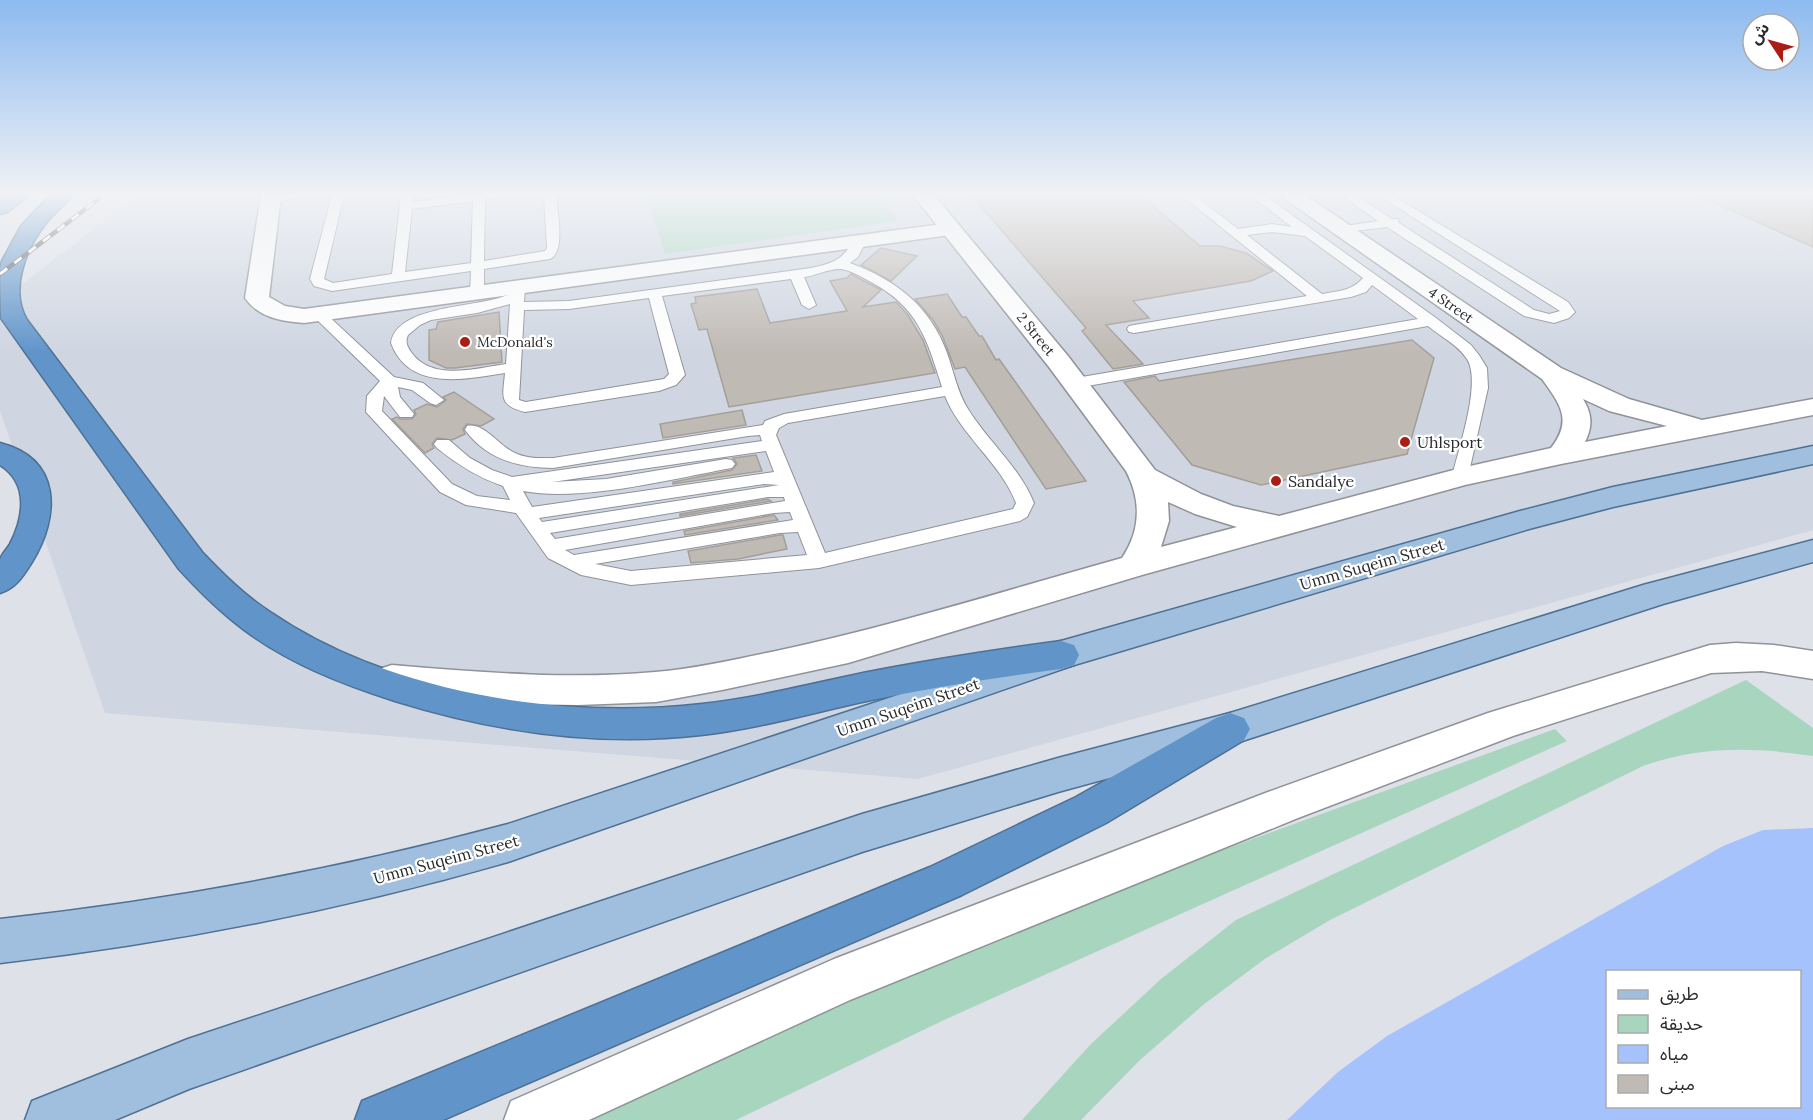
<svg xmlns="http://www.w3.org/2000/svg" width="1813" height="1120" font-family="Lora,'Noto Sans Arabic',serif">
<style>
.built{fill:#cfd6e2}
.green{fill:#a7d5bd}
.water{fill:#a5c2fc;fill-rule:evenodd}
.building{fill:#c0bab5;stroke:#a49e99;stroke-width:1.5}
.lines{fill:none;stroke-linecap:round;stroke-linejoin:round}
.service-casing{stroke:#8f9298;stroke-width:2}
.minor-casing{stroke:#8f9298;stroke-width:3}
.tertiary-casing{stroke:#8f9298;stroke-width:3}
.primary-casing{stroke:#4e7093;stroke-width:3}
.motorway-casing{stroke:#4e7093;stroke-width:3}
.service{fill:#fff;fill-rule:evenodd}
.minor{fill:#fff;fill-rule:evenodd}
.tertiary{fill:#fff;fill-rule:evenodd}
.primary{fill:#a0bfdf;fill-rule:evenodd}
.motorway{fill:#6195ca;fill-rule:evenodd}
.rail-casing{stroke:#545558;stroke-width:4.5}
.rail{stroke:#fff;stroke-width:3;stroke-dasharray:9;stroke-linecap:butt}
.poi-dot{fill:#ac1c14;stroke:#fff;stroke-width:2}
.labels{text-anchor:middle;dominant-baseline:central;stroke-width:4.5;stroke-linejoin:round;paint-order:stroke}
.far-street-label{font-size:14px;fill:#2a2b2d;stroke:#fff}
.far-poi-label{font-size:14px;fill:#2a2b2d;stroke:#fff;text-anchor:start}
.poi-label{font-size:16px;fill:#2a2b2d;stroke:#fff;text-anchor:start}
.street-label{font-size:16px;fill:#2a2b2d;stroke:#fff}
</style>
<rect width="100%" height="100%" fill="#dee1e8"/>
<path class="built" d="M138 195H1813V530L918 779 105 713 0 411V301Z"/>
<g class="green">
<path d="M646 195H878L898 221 665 254Z"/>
<path d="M1746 680 1813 728V756C1755 747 1699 746 1643 766L1330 920 1266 958 1203 1005 1140 1060 1081 1120H1022L1090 1045 1161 979 1236 920Z"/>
<path d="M1555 729 1567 741 944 1020 736 1120H580L927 966 1115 889Z"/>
</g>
<path class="water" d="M1813 828V1120H1287L1338 1072 1387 1036 1723 846 1763 830ZM1608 972H1800V1106H1608Z"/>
<g class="building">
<path d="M971 195H1140L1200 246H1220L1246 253 1273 271 1251 281 1133 301 1149 318 1106 325 1143 364 1113 369 1082 331 1086 328Z"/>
<path d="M1697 195H1813V247Z"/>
<path d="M881 248 917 256 891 281 861 265Z"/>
<path d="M851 274 881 290 863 307 896 302 908 315 923 340 935 373 729 407 707 329 699 330 691 304 696 303 695 297 757 289 770 323 847 311 830 281 847 278Z"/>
<path d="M947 294 962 317H966L979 336H982L996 360 999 359 1086 481 1046 489 965 367 955 369 942 335 933 320 915 299Z"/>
<path d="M499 312 502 362 455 368H446L429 360V330L436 329 438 322Z"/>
<path d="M1412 340 1434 358 1407 454 1261 485 1192 465 1124 382 1155 376 1159 381Z"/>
<path d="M454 392 494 419 481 426 467 424 463 429 465 434 452 440 437 438 432 444 434 448 425 453 392 419 397 417 400 419H412L416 414 414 410 427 404 437 407 446 400 443 397Z"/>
<path d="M742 410 746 425 663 438 660 424Z"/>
<path d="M756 455 762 471 673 484V482L732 470 737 464 733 458Z"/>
<path d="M768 499 771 501 680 516V514Z"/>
<path d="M774 515 778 520 685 535 684 531Z"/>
<path d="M780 535H783L787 549 738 559 691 563 688 551Z"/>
</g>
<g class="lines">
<defs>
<g id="service">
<path d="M267 195H299C292 201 273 204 265 198Z"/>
<path d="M332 195H344L324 279 333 283 392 274 401 195H413L412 202 465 195H498L496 198 485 199 484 261 545 251 547 248 544 195H556C557 210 566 252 550 259L484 269V292L477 296 470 292 471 271 332 291 314 286 310 279ZM473 201 471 263 405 272 412 209Z"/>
<path d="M1181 195H1194L1238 229 1272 224 1292 227 1250 195H1264L1436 318 1471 345 1479 355 1487 368 1488 388 1467 481H1455L1452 477C1458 450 1482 383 1467 359 1458 345 1440 336 1428 326L1076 388 1070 386 1068 383 1076 378 1418 319 1372 285 1366 292 1351 297 1134 333 1129 332 1127 329 1129 326 1134 325 1307 296ZM1272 232 1305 236 1363 278C1352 291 1338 291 1322 294L1247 235Z"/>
<path d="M1341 195H1355L1392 219H1398L1399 223 1534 310 1549 314 1560 311 1378 195H1392L1568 302 1575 312 1569 318 1554 323 1524 316 1387 227 1338 233 1336 230 1338 227 1378 221Z"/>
<path d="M860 237 866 241 858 257 850 263C896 280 930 306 947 353 954 372 957 392 968 409 989 443 1019 466 1034 503L1027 517 1020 521 819 568 631 585 581 575 548 558 516 513 466 505 440 492 366 412 367 396 380 381 312 315 314 312H324L394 377 423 383 444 400 436 405 430 403 412 390 398 387 400 397 414 414 412 417H400L384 396 382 411 452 484 477 496 510 500 503 486C477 477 458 465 437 448L434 444 437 440H449L470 458 492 470 512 477 762 441 760 435 748 436 553 468C519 468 486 459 465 430L467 426C484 422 500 447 515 453 527 459 541 458 553 458L763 425 765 421 784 414 942 387C927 339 918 307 871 282 862 277 850 270 841 269 830 268 815 276 804 277L816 305 809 309 802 305 791 279 662 296 685 375 676 385 659 391 525 412C498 405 503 397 505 373 466 379 409 392 391 343 396 307 470 307 499 298L511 294V287L518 283 525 287 524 302 569 301 811 268C834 263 844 259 855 238ZM649 298 669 374 664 379 526 402 519 400 524 310 569 309ZM510 304 506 364C476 368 432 382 411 352 407 346 405 342 408 335L420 325 431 320 477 313ZM945 396C961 436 1000 462 1016 503L1013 509 825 553 776 435 779 428 788 423ZM766 451 774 472 532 507 523 491C580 502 668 480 726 469L732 468 735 464 732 460 726 459 606 479 552 482ZM764 484 779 485 542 522 539 518ZM768 497H784L785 501 555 539 550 533ZM790 512 793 520 574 555 565 550 774 513ZM798 532 807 555 631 571 595 564 780 533Z"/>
</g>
<path id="minor" d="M913 195H934L1068 356 1155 470 1201 494 1233 506 1279 516 1461 468 1551 448C1573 420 1560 404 1542 379L1285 199 1282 195H1305L1561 368 1629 399 1702 420 1813 399V415L1561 464 1465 485 1142 575 848 663 722 690 656 702 578 705 503 704 392 693 379 689 373 679 379 669 392 665C479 672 567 680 655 672 695 669 736 659 776 651 893 626 1007 590 1122 558 1141 530 1141 500 1126 471L1049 367ZM1583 399 1609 411 1667 426 1585 442C1593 426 1592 414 1583 399ZM1168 502 1195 514 1237 527 1161 547 1169 521Z"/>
<g id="tertiary">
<path d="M261 195H281L269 297 285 306 304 309 950 223 958 224 961 229 958 234 950 235 304 323C281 321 259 318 245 298Z"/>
<path d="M1736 643 1774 645 1813 651V679L1762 671 1711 673 1513 736 1298 818 850 1000 589 1120H504L511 1101 834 959 1268 792 1488 713 1710 645Z"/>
</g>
<g id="primary">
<path d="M1813 446V464L1613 507 1529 529 1071 666 508 862C341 910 173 943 0 963V919C172 900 341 869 508 824L1061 641 1520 511 1613 487Z"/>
<path d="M1813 540V562L1663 604 1230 745 1058 792 862 852 189 1089 115 1120H25L32 1101 188 1039 862 814 1058 758 1230 713 1643 585Z"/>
</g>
<g id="motorway">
<path d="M6 195H30L7 212 0 214V199Z"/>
<path d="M50 195H72C65 205 54 213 46 223 26 248 9 290 27 320L202 552C223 574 244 595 270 612 389 693 561 720 702 704 757 698 810 684 863 673 929 660 995 650 1061 641L1074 645 1079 655 1074 665 1061 669C994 678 928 688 862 702 808 714 755 729 701 735 596 747 495 732 395 701 342 684 288 663 243 629 219 611 198 590 178 568L1 318 0 269 2 261 21 226Z"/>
<path d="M0 443C62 459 60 516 32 562 23 576 16 588 0 593 0 583 0 569 0 560 1 555 7 549 10 544 24 517 29 483 0 465Z"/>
<path d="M1230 713 1244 718 1250 729 1244 740 1106 823 962 895 443 1120H355L362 1101 930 867 1076 797 1216 718Z"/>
</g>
</defs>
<use href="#service" class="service-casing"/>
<use href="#minor" class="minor-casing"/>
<use href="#tertiary" class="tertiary-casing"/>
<use href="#primary" class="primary-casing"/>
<use href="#motorway" class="motorway-casing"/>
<use href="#service" class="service"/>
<use href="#minor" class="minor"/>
<use href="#tertiary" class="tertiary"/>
<use href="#primary" class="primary"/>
<use href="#motorway" class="motorway"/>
<defs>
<path id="rail" d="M0 274 104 195"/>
</defs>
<use href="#rail" class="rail-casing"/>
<use href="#rail" class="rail"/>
</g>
<linearGradient id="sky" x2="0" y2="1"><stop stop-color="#8dbaf0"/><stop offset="0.55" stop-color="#f0f2f5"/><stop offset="1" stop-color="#f0f2f5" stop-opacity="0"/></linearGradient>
<rect width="1813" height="352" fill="url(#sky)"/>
<g class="poi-dot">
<circle cx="465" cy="342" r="6"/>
<circle cx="1405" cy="442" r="6"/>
<circle cx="1276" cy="481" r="6"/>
</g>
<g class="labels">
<g class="far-street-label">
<text transform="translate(1451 305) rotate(35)">4 Street</text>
<text transform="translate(1036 334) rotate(51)">2 Street</text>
</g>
<g class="far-poi-label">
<text x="477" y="342">McDonald's</text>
</g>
<g class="poi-label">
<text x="1417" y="442">Uhlsport</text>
<text x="1288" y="481">Sandalye</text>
</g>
<g class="street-label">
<text transform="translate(1372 564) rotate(-16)">Umm Suqeim Street</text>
<text transform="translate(908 707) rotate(-19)">Umm Suqeim Street</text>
<text transform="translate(446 859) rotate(-15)">Umm Suqeim Street</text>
</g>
</g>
<rect x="1606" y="970" width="195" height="138" fill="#ffffff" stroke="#aaaaab" stroke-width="1.5"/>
<rect x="1618" y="990" width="30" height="9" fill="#a0bfdf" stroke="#aaaaab" stroke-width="1.5"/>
<text x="1660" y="1000" font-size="18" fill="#2a2b2d">طريق</text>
<rect x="1618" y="1015" width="30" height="18" fill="#a7d5bd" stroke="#aaaaab" stroke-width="1.5"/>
<text x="1660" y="1030" font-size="18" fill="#2a2b2d">حديقة</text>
<rect x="1618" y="1045" width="30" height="18" fill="#a5c2fc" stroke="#aaaaab" stroke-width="1.5"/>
<text x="1660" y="1060" font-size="18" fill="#2a2b2d">مياه</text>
<rect x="1618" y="1075" width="30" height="18" fill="#c0bab5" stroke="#aaaaab" stroke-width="1.5"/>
<text x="1660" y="1090" font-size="18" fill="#2a2b2d">مبنى</text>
<g transform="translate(1771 42) rotate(306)"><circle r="28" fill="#ffffff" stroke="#aaaaab" stroke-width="1.5"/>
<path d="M0-4.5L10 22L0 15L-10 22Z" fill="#ac1c14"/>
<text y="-9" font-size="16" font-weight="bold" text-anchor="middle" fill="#2a2b2d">ش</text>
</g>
</svg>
